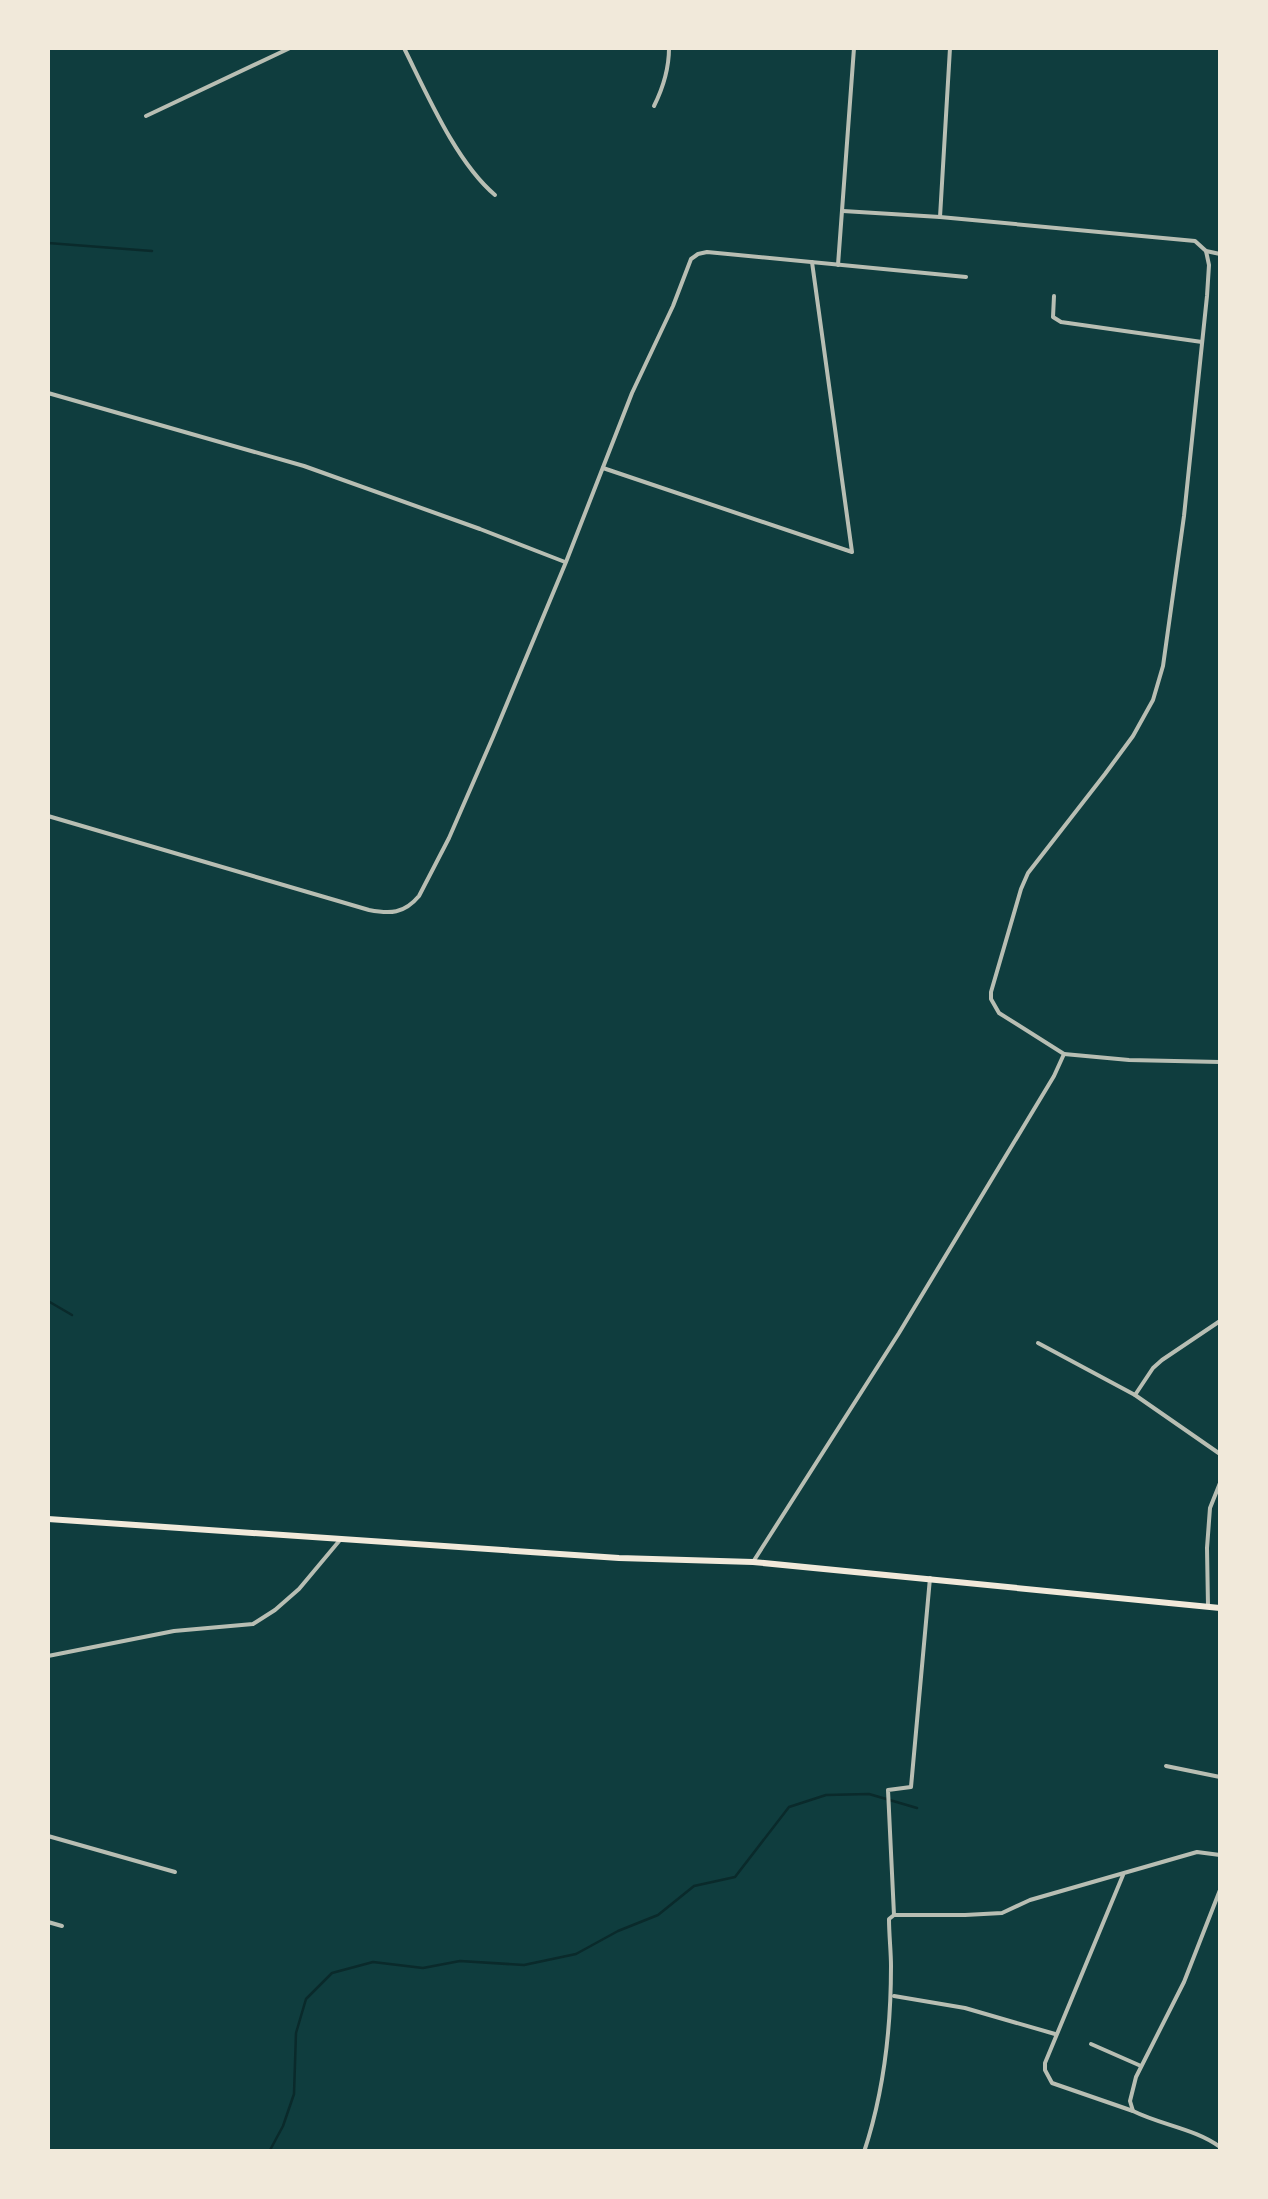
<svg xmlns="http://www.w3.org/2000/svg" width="1268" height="2199" font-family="Overpass,sans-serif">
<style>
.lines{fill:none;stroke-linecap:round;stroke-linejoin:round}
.stream{stroke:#0a2a2b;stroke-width:2.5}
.minor{stroke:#b8beb3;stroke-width:4}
.secondary{stroke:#f1e9da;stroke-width:6}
</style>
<rect width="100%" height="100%" fill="#0f3d3e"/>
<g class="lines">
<g class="stream">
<path d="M48 243 152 251"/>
<path d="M48 1301 72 1315"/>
<path d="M269 2152 283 2126 294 2094 296 2033 306 1999 332 1973 373 1962 423 1968 460 1961 524 1965 576 1954 618 1931 658 1915 694 1886 735 1877 789 1807 826 1795 869 1794 917 1808"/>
</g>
<g class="minor">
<path d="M404 48C427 94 456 162 495 195"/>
<path d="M654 106C663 88 669 67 669 48"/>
<path d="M146 116 290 48"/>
<path d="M843 211 940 217 1195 241 1206 251 1220 254"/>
<path d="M940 217 950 48"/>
<path d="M838 265 854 48"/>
<path d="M1054 296 1053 317 1061 322 1202 342"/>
<path d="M48 393 304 466 480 529 565 562"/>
<path d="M603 468 852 552 812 262"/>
<path d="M48 816 369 910C390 914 404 914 419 896L449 838 493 737 566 562 632 393 673 306 691 259 698 254 707 252 966 277"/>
<path d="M1064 1054 1129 1060 1220 1062"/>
<path d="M1038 1343 1135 1395 1220 1454"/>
<path d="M1135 1395 1153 1368 1162 1360 1220 1321"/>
<path d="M753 1562 899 1333 1054 1076 1064 1054 999 1013 991 999V992L1021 889 1028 873 1105 774 1133 736 1153 700 1163 666 1184 516 1207 296 1209 265 1206 251"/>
<path d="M1208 1606 1207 1548 1210 1508 1220 1483"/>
<path d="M48 1656 174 1631 253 1624 275 1610 299 1589 340 1540"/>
<path d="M1166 1766 1220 1777"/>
<path d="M48 1836 175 1872"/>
<path d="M1123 1875 1045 2063V2070L1052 2083 1133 2111"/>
<path d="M1220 1890 1184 1982 1136 2077 1130 2101 1133 2111C1161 2125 1196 2129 1220 2147"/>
<path d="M894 1915H965L1002 1913 1030 1900 1197 1852 1220 1855"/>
<path d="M48 1922 62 1926"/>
<path d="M894 1996 965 2008 1055 2034"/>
<path d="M1091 2044 1141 2066"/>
<path d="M864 2152C884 2092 891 2029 891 1966 891 1951 889 1935 889 1919L894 1915 888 1790 911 1787 930 1578"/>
</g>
<path class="secondary" d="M48 1519 619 1558 753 1562 1220 1608"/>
</g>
<rect width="1268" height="2199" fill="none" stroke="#f1e9da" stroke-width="100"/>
</svg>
